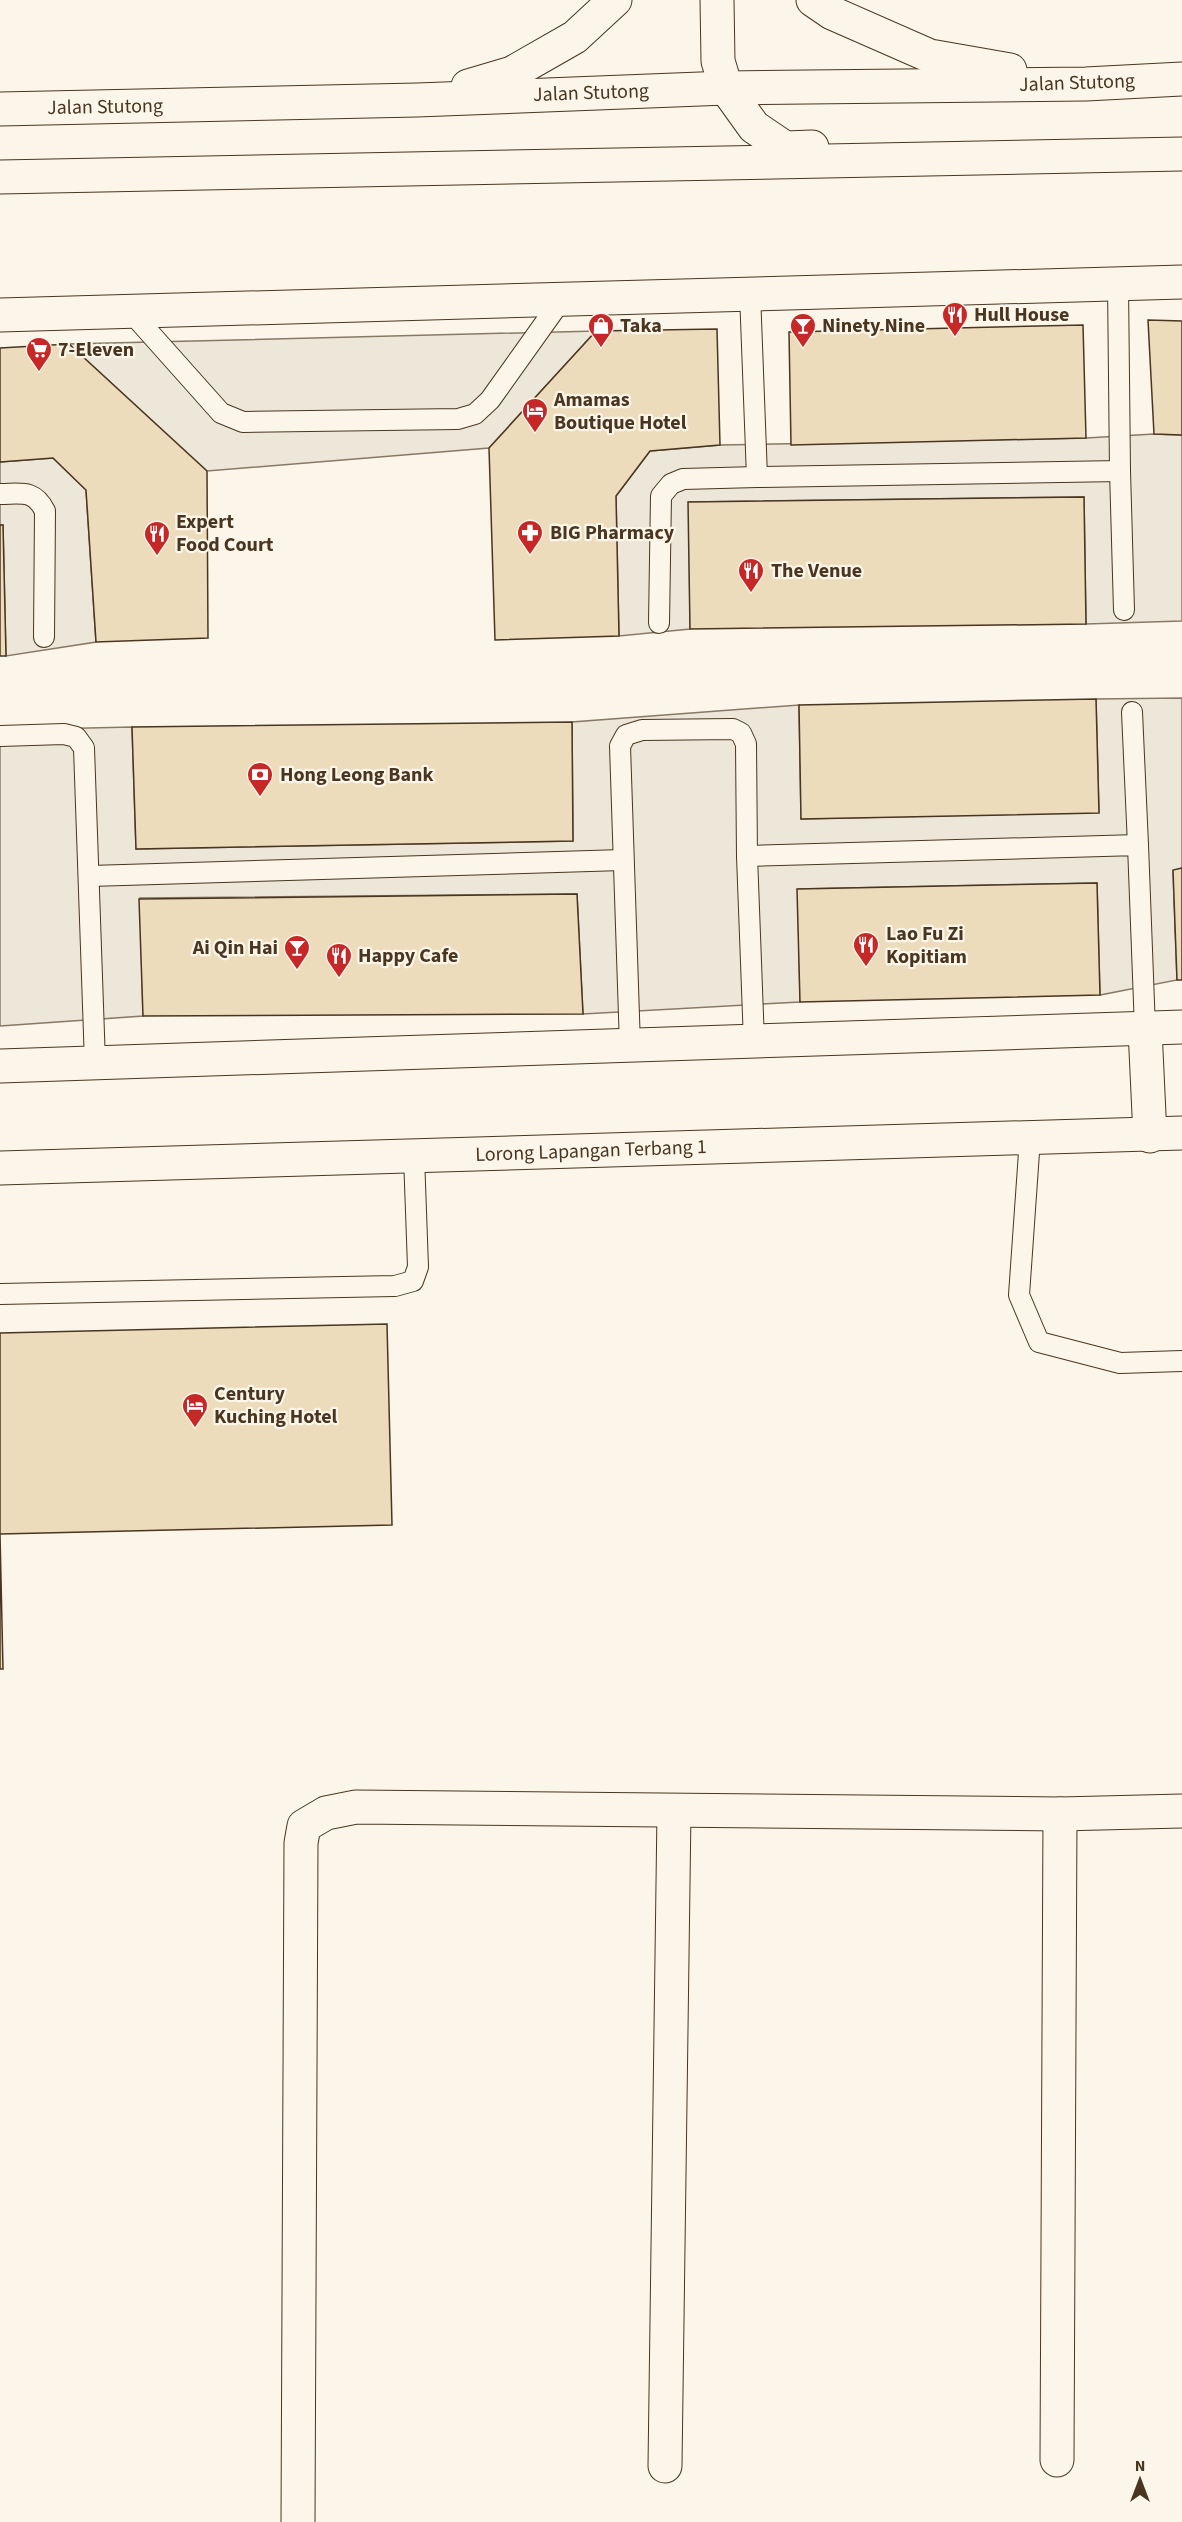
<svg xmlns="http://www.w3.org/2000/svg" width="1182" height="2522" font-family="'Source Sans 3',sans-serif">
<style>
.parking{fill:#ede7d9;stroke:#887966;stroke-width:1.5}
.building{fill:#ecdcbc;stroke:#4a3520;stroke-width:1.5}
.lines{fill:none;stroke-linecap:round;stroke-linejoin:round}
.service-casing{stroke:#4a3520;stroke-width:22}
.minor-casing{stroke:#4a3520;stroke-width:35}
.primary-casing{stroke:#4a3520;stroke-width:35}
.service{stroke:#fbf6e9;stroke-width:20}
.minor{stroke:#fbf6e9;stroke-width:33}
.primary{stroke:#fbf6e9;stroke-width:33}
.labels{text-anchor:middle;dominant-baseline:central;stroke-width:4.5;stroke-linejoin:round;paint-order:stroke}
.street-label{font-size:20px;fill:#4a3520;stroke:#fbf6e9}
.poi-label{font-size:20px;font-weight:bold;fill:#4a3520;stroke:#fbf6e9;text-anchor:start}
</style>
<rect width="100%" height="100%" fill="#fbf6e9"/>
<g class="parking">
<path d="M596 331 489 448 207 471 69 344Z"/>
<path d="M1154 434 1182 435V621L1086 624 1084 497 689 502 690 629 619 636 616 496 650 451 720 445 1086 438Z"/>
<path d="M53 458 86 490 96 642 6 656 3 525H0V462Z"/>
<path d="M1182 698V868L1173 871 1177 980 1100 995 1097 883 798 889 800 1002 583 1014 577 894 140 898 143 1016 0 1026V730L132 727 136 849 573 841 572 722 799 705 801 819 1099 812 1096 699Z"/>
</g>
<g class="building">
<path d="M1148 320 1182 321V435L1154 434Z"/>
<path d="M1083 325 1086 438 791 445 789 332Z"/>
<path d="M717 329 720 445 650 451 616 496 619 636 495 640 489 448 596 331Z"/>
<path d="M69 344 207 471 208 638 96 642 86 490 53 458 0 462V348Z"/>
<path d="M1084 497 1086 624 690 629 688 502Z"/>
<path d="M0 525H3L6 656H0Z"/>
<path d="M1096 699 1099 813 801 819 799 705Z"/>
<path d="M572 722 573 841 136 849 132 727Z"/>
<path d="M1182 868V980H1177L1173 870Z"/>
<path d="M1097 883 1100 995 800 1002 797 889Z"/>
<path d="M577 894 583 1014 143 1016 139 899Z"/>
<path d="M387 1324 392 1525 0 1534 3 1669H0V1333Z"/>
</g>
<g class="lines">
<defs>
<g id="service">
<path d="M750 293 757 477 1120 471 1118 284"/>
<path d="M131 312 221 413 243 422 458 419 475 414 490 400 562 299"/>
<path d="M1120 471 1124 610"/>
<path d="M0 494C21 494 34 489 45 511L44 637"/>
<path d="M659 623 661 496 671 484 683 479 757 477"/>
<path d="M1132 712 1138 845"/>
<path d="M0 736 64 734 76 737 84 748 95 1063"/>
<path d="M747 856 1138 845 1145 1029"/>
<path d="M90 876 623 860"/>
<path d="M630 1046 620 746 626 735 642 730 733 729 741 733 746 744 747 856 754 1042"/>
<path d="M1030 1138 1019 1295 1039 1342 1120 1363 1182 1361"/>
<path d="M0 1294 395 1286 413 1281 418 1267 414 1156"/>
</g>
<g id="minor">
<path d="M717 0 718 61 726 88"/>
<path d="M0 315 1182 282"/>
<path d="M1145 1029 1150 1136"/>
<path d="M0 1066 1182 1027"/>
<path d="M0 1168 1182 1133"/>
<path d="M1057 2460 1060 1814"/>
<path d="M665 2466 674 1811"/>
<path d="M298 2522 301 1843 304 1826 326 1813 356 1807 1060 1814 1182 1811"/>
</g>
<g id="primary">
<path d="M813 0 832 13 930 56 1010 70"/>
<path d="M468 86 512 73 575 37 615 0"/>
<path d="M726 88 754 127 785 148 812 147"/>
<path d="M0 109 417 100 726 88 1086 84 1182 79"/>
<path d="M0 177 1182 154"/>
</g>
</defs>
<use href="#service" class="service-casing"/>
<use href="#minor" class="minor-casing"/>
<use href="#primary" class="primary-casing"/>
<use href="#service" class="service"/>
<use href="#minor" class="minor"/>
<use href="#primary" class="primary"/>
</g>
<defs>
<symbol id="restaurant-pin" viewBox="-11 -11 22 30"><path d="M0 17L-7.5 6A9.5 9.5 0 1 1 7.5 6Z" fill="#c62828" stroke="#fbf6e9"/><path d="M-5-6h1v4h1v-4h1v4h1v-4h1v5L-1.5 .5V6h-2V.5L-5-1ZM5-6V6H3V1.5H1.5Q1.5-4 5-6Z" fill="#fff"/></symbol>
<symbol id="shop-pin" viewBox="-11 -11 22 30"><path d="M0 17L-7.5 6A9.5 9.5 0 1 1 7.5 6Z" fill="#c62828" stroke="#fbf6e9"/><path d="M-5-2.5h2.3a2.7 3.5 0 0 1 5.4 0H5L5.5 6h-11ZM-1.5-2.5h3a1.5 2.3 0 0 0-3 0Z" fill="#fff"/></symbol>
<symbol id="bar-pin" viewBox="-11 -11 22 30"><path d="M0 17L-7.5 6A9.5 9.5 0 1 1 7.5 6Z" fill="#c62828" stroke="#fbf6e9"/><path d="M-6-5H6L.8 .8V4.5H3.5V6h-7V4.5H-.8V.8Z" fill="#fff"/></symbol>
<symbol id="supermarket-pin" viewBox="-11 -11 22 30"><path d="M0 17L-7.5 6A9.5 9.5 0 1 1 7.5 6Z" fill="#c62828" stroke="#fbf6e9"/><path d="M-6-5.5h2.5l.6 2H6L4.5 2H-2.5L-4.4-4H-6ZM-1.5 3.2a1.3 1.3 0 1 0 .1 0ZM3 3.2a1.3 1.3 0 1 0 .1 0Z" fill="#fff"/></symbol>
<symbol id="hotel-pin" viewBox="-11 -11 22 30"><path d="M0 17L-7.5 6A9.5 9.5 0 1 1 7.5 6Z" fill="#c62828" stroke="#fbf6e9"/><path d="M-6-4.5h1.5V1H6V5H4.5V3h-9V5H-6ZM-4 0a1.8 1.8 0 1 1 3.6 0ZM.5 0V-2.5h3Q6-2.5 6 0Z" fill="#fff"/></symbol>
<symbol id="pharmacy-pin" viewBox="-11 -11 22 30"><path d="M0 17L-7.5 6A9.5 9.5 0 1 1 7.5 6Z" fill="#c62828" stroke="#fbf6e9"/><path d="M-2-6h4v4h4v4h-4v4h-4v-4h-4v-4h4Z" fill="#fff"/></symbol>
<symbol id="bank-pin" viewBox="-11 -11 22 30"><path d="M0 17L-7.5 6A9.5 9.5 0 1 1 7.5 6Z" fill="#c62828" stroke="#fbf6e9"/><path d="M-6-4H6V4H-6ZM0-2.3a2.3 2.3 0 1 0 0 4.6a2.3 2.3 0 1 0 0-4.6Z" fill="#fff"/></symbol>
</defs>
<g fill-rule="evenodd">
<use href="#restaurant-pin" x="940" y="300" width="30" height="40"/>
<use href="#shop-pin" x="586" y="311" width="30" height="40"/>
<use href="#bar-pin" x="788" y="311" width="30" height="40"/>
<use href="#supermarket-pin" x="24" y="335" width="30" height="40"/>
<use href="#hotel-pin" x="520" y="396" width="30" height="40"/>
<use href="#pharmacy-pin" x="515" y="518" width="30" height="40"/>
<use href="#restaurant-pin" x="142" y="519" width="30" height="40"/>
<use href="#restaurant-pin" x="736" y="556" width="30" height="40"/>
<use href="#bank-pin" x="245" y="760" width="30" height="40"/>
<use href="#restaurant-pin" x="851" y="930" width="30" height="40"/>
<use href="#bar-pin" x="282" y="933" width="30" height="40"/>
<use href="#restaurant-pin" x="324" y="941" width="30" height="40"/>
<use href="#hotel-pin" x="180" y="1391" width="30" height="40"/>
</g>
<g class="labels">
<g class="street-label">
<text transform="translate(1077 83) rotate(-2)">Jalan Stutong</text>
<text transform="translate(591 93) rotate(-2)">Jalan Stutong</text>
<text transform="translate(105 107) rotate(-1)">Jalan Stutong</text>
<text transform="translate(591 1151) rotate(-2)">Lorong Lapangan Terbang 1</text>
</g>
<g class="poi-label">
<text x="974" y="315">Hull House</text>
<text x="620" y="326">Taka</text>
<text x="822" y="326">Ninety Nine</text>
<text x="58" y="350">7-Eleven</text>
<text x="554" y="400">Amamas<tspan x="554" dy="23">Boutique Hotel</tspan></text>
<text x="176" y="522">Expert<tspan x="176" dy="23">Food Court</tspan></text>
<text x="550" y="533">BIG Pharmacy</text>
<text x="771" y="571">The Venue</text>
<text x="280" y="775">Hong Leong Bank</text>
<text x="886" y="934">Lao Fu Zi<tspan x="886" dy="23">Kopitiam</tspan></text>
<text x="278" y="948" text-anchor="end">Ai Qin Hai</text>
<text x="358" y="956">Happy Cafe</text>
<text x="214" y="1394">Century<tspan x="214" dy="23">Kuching Hotel</tspan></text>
</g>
</g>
<g transform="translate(1140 2480)" stroke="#fbf6e9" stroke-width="4.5" paint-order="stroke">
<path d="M0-4.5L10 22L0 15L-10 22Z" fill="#4a3520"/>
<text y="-9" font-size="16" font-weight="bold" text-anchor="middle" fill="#4a3520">N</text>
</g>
</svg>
